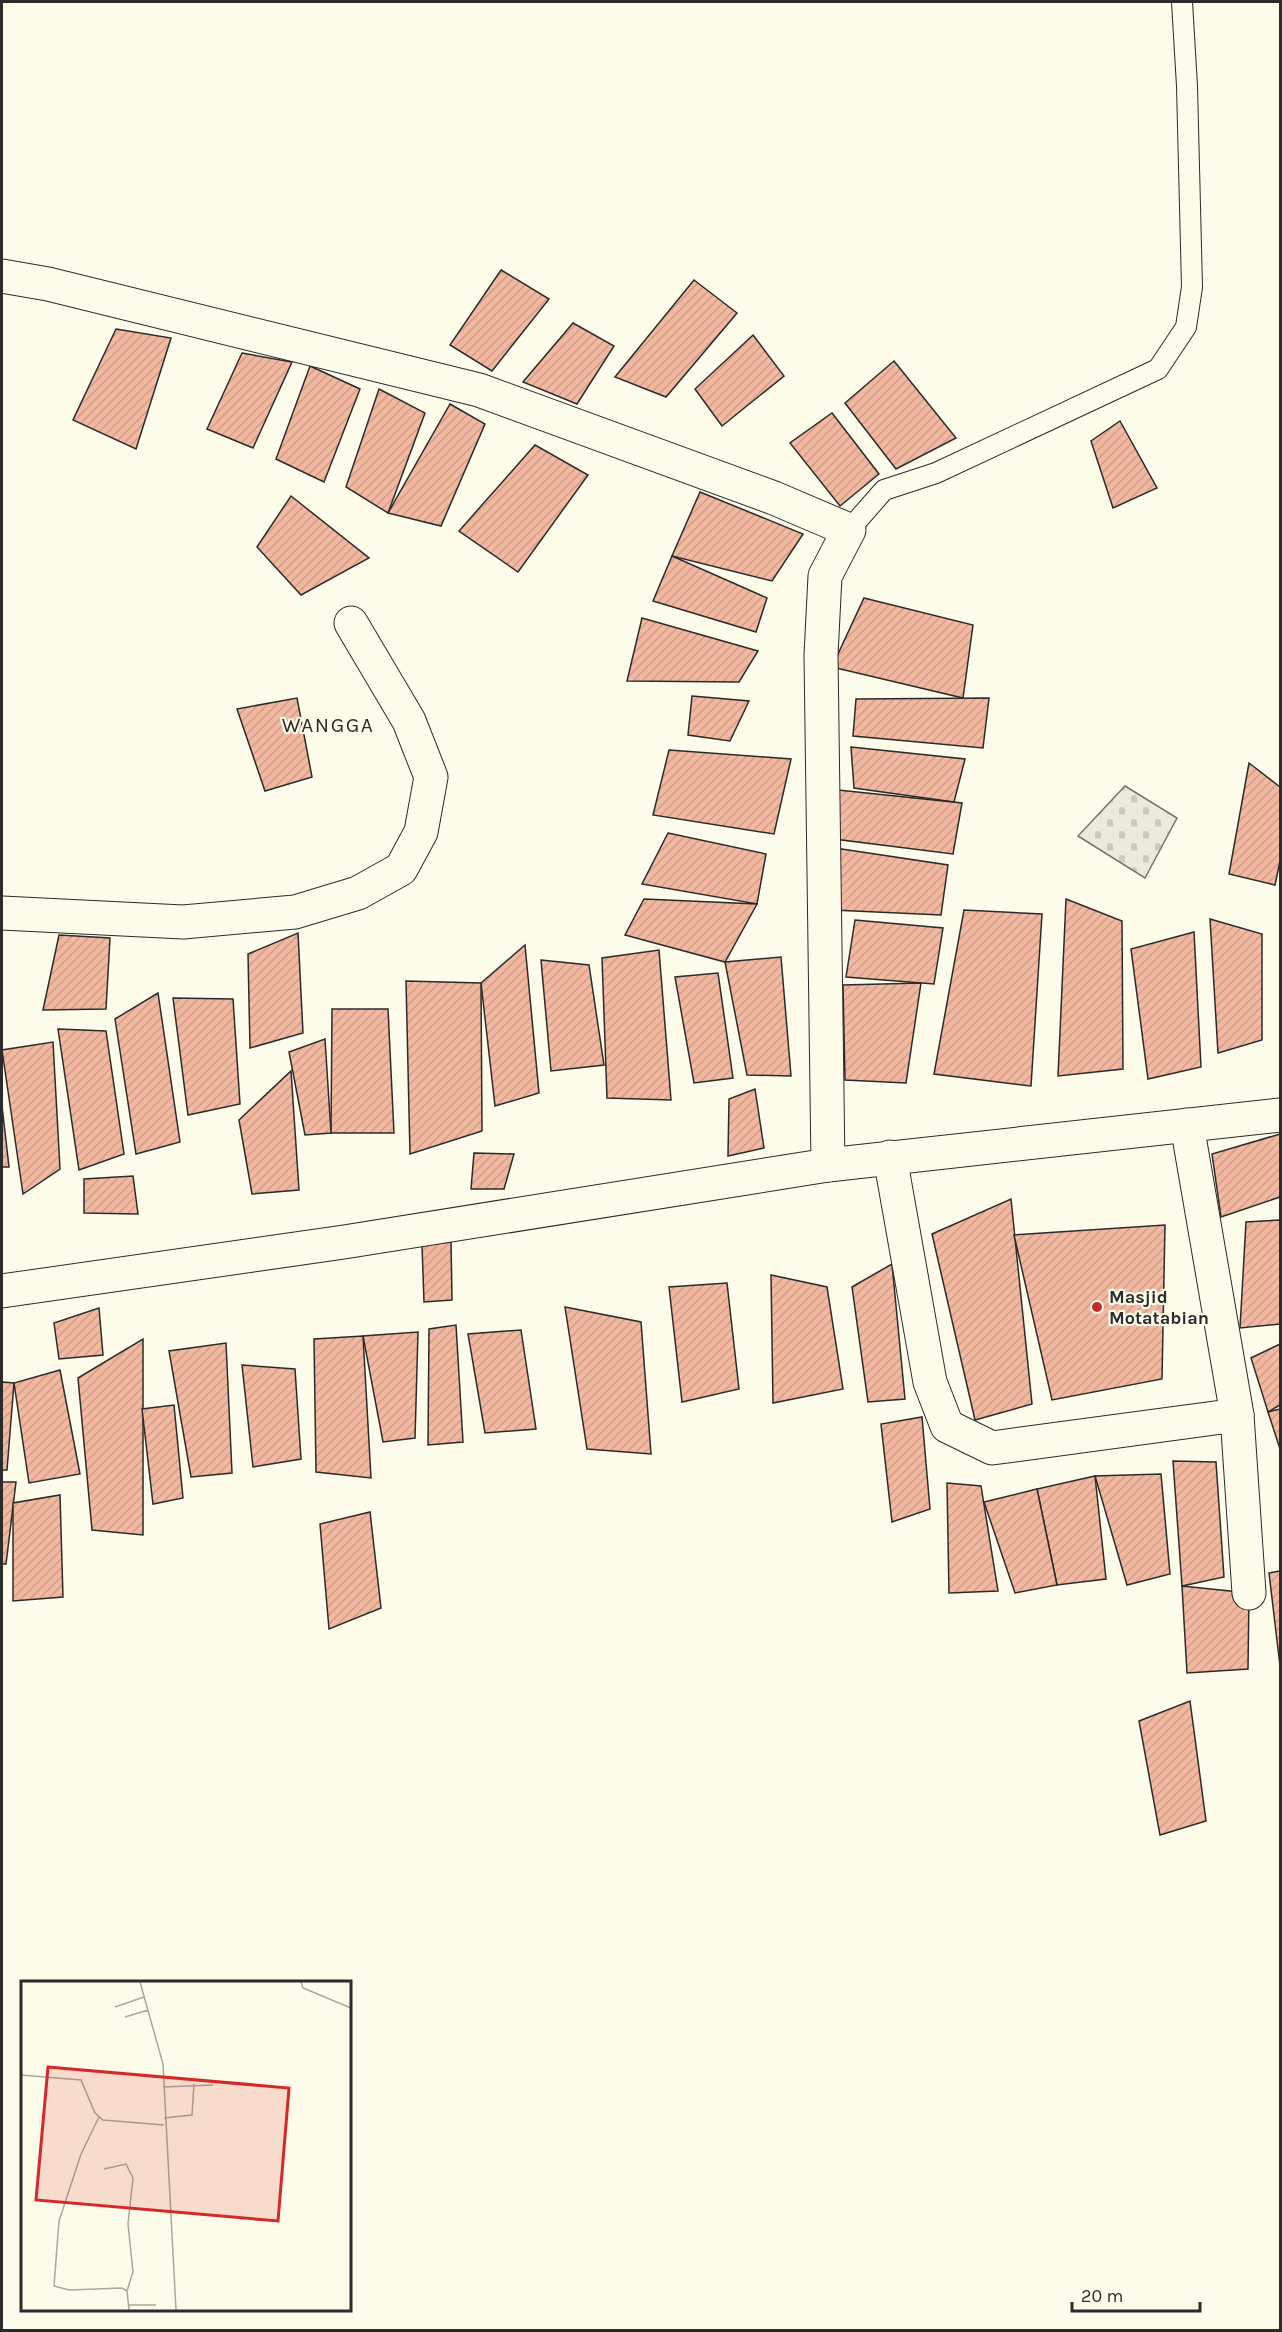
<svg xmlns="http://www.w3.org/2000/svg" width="1282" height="2332" font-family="Karla,sans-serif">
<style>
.cemetery{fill:url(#cemetery-stones);stroke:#74746e;stroke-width:1.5}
.building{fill:url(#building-hatch);stroke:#2b2b2b;stroke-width:1.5}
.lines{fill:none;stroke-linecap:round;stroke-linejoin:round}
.lane-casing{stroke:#2b2b2b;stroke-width:22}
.street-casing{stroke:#2b2b2b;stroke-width:35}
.secondary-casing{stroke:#2b2b2b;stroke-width:35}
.lane{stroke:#fdfbea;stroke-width:20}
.street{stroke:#fdfbea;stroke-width:33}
.secondary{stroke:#fdfbea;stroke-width:33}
.poi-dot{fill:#c62828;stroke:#fdfbea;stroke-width:2}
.labels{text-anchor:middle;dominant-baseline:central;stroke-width:4.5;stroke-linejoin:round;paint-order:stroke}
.poi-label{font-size:18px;font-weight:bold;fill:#2b2b2b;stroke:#fdfbea;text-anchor:start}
.quarter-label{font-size:21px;letter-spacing:1.5px;fill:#2b2b2b;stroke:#fdfbea}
.inset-road{fill:none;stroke:#a9a89e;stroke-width:1.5}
.view{fill:#d62828;fill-opacity:0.15;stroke:#d62828;stroke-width:3}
.inset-edge{fill:none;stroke:#2b2b2b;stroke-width:3}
</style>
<defs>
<pattern id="cemetery-stones" width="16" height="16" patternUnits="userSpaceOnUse" patternTransform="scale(1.5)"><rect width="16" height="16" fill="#ecebdb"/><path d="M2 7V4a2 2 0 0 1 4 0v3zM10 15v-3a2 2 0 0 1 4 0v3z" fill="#cbcabc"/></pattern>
<pattern id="building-hatch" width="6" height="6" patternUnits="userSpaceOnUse" patternTransform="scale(1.5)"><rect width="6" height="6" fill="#f2b8a0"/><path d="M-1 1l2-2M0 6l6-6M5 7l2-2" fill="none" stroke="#d09e8a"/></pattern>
</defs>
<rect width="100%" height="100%" fill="#fdfbea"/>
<path class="cemetery" d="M1125 786 1177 818 1145 878 1078 836Z"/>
<g class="building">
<path d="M501 270 549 299 492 371 450 345Z"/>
<path d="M694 280 737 313 666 397 615 377Z"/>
<path d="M573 323 614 346 577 404 523 382Z"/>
<path d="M116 329 171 338 136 449 73 420Z"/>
<path d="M753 335 784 376 722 426 695 389Z"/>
<path d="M242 353 292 362 253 448 207 429Z"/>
<path d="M894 361 956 438 896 469 845 403Z"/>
<path d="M310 366 360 389 324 482 276 459Z"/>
<path d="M379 389 425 413 388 513 346 487Z"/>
<path d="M450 404 485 424 441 526 388 513Z"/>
<path d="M832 413 879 474 840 506 790 443Z"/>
<path d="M1120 421 1157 488 1113 508 1091 441Z"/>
<path d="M535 445 588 475 518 572 459 531Z"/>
<path d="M700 492 803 534 772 581 672 556Z"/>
<path d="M291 496 369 558 301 595 257 547Z"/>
<path d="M672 556 767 598 756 632 653 601Z"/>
<path d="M864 598 973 625 963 698 832 667Z"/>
<path d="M642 618 758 651 739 682 627 681Z"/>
<path d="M692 696 749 701 730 741 688 735Z"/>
<path d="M297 698 312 777 265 791 237 709Z"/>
<path d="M989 698 983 748 853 736 856 699Z"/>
<path d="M851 747 965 759 954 802 854 788Z"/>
<path d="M669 750 791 759 774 834 653 815Z"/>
<path d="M1249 763 1280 787V861L1275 885 1229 874Z"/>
<path d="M838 790 962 803 953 854 834 839Z"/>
<path d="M668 833 766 854 757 904 642 884Z"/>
<path d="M835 848 948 865 941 915 833 910Z"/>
<path d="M644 899 757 904 725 962 625 935Z"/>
<path d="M1066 899 1122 921 1123 1069 1058 1076Z"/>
<path d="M964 910 1042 914 1031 1086 934 1074Z"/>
<path d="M1210 919 1262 934V1040L1218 1053Z"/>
<path d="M855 920 943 928 934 984 846 977Z"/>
<path d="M1194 932 1201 1067 1148 1079 1131 949Z"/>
<path d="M298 933 303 1033 250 1048 248 954Z"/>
<path d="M59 935 110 938 106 1009 43 1010Z"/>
<path d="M525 945 539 1093 495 1106 481 983Z"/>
<path d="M659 950 671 1100 607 1098 602 958Z"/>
<path d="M781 957 791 1076 747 1075 725 962Z"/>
<path d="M541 960 589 965 604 1065 551 1071Z"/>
<path d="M718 973 733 1078 694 1083 675 977Z"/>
<path d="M406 981 481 983 482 1131 410 1154Z"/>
<path d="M921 983 906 1083 845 1080 843 985Z"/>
<path d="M158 993 180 1142 136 1154 115 1019Z"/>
<path d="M173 998 233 999 240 1104 188 1115Z"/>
<path d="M332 1009H388L394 1133H331Z"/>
<path d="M58 1029 106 1031 124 1154 79 1170Z"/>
<path d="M325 1039 331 1133 305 1135 289 1052Z"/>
<path d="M53 1042 60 1169 23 1194 2 1050Z"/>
<path d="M291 1071 299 1190 252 1194 239 1120Z"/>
<path d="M755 1089 764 1148 728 1156 729 1099Z"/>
<path d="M2 1106 9 1167H2Z"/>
<path d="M1280 1134V1197L1221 1217 1212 1154Z"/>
<path d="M474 1153 514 1154 504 1189H471Z"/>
<path d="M133 1176 138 1214 84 1213V1179Z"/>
<path d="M1011 1199 1032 1404 975 1420 932 1234Z"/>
<path d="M1280 1220V1324L1240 1328 1246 1222Z"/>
<path d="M1165 1225 1162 1379 1052 1400 1014 1235Z"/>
<path d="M451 1242 452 1300 424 1302 422 1245Z"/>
<path d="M892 1264 905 1399 868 1402 852 1287Z"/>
<path d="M771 1275 827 1287 843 1389 773 1403Z"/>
<path d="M727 1283 739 1389 682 1402 669 1287Z"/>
<path d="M565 1307 641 1322 651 1454 587 1449Z"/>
<path d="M99 1308 103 1355 59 1359 54 1323Z"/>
<path d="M456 1325 463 1442 428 1445 429 1329Z"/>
<path d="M521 1330 536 1429 485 1433 468 1334Z"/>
<path d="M418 1332 415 1438 383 1442 363 1336Z"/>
<path d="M363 1336 371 1478 316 1472 314 1339Z"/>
<path d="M143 1339V1535L92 1530 78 1378Z"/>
<path d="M226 1343 232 1473 191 1477 169 1351Z"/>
<path d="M1280 1344V1405L1268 1412 1251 1358Z"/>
<path d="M242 1365 295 1369 301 1459 253 1467Z"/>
<path d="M60 1370 80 1474 29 1483 14 1383Z"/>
<path d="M2 1382 14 1383 7 1470H2Z"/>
<path d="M174 1405 183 1498 153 1504 142 1409Z"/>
<path d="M1280 1409V1449L1268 1412Z"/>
<path d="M922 1417 930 1509 892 1522 881 1424Z"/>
<path d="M1173 1461 1216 1462 1224 1577 1182 1586Z"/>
<path d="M1161 1474 1170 1574 1127 1585 1095 1476Z"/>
<path d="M1095 1476 1106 1579 1057 1585 1037 1489Z"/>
<path d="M2 1482H16L6 1564H2Z"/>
<path d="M947 1483 981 1486 998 1591 949 1593Z"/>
<path d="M1037 1489 1057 1585 1015 1593 984 1502Z"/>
<path d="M60 1495 63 1597 13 1601V1503Z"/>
<path d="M370 1512 381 1608 329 1629 320 1524Z"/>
<path d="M1280 1571V1666L1269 1573Z"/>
<path d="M1182 1586 1249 1593 1248 1669 1187 1673Z"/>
<path d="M1190 1701 1206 1821 1160 1835 1139 1721Z"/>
</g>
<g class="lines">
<defs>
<path id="lane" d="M849 530 884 490 936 473 1158 369 1186 327 1192 287 1187 86 1182 2"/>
<g id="street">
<path d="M2 276 48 284 479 390 774 498 849 530 825 576 821 655 828 1165"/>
<path d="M2 913 183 922 295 912 358 893 401 869 421 832 431 777 409 721 351 623"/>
<path d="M1187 1125 1237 1415 1249 1593"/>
<path d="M890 1157 930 1382 947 1426 992 1448 1237 1415"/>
</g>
<path id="secondary" d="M2 1291 344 1242 828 1165 1280 1115"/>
</defs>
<use href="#lane" class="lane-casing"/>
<use href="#street" class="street-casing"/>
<use href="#secondary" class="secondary-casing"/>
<use href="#lane" class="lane"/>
<use href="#street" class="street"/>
<use href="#secondary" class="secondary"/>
</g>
<circle class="poi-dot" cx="1097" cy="1307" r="6"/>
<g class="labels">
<g class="poi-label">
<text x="1109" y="1297">Masjid<tspan x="1109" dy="21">Motatabian</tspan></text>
</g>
<g class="quarter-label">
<text x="328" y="725">WANGGA</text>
</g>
</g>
<g transform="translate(21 1981)">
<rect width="330" height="330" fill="#fdfbea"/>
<path class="inset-road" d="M119 1 142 83 155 329M280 1 282 7 330 27M94 26 123 16M104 36 127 29M0 94 60 99 74 132 82 139 143 144M142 106 192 104M78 136 60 173 38 240 33 305 48 309 101 307 106 310 108 329M143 137 171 134 173 103M83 188 105 183 112 197 107 243 112 291 106 310M107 324H135"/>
<path class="view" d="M27 86 268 107 257 240 15 219Z"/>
<rect width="330" height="330" class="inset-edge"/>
</g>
<rect width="1282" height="2332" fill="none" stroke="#2b2b2b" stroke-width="6"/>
<path d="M1072 2302v9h128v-9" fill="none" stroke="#2b2b2b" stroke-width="3"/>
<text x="1081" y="2302" font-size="18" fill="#2b2b2b" stroke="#fdfbea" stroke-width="4.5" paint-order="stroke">20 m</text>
</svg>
